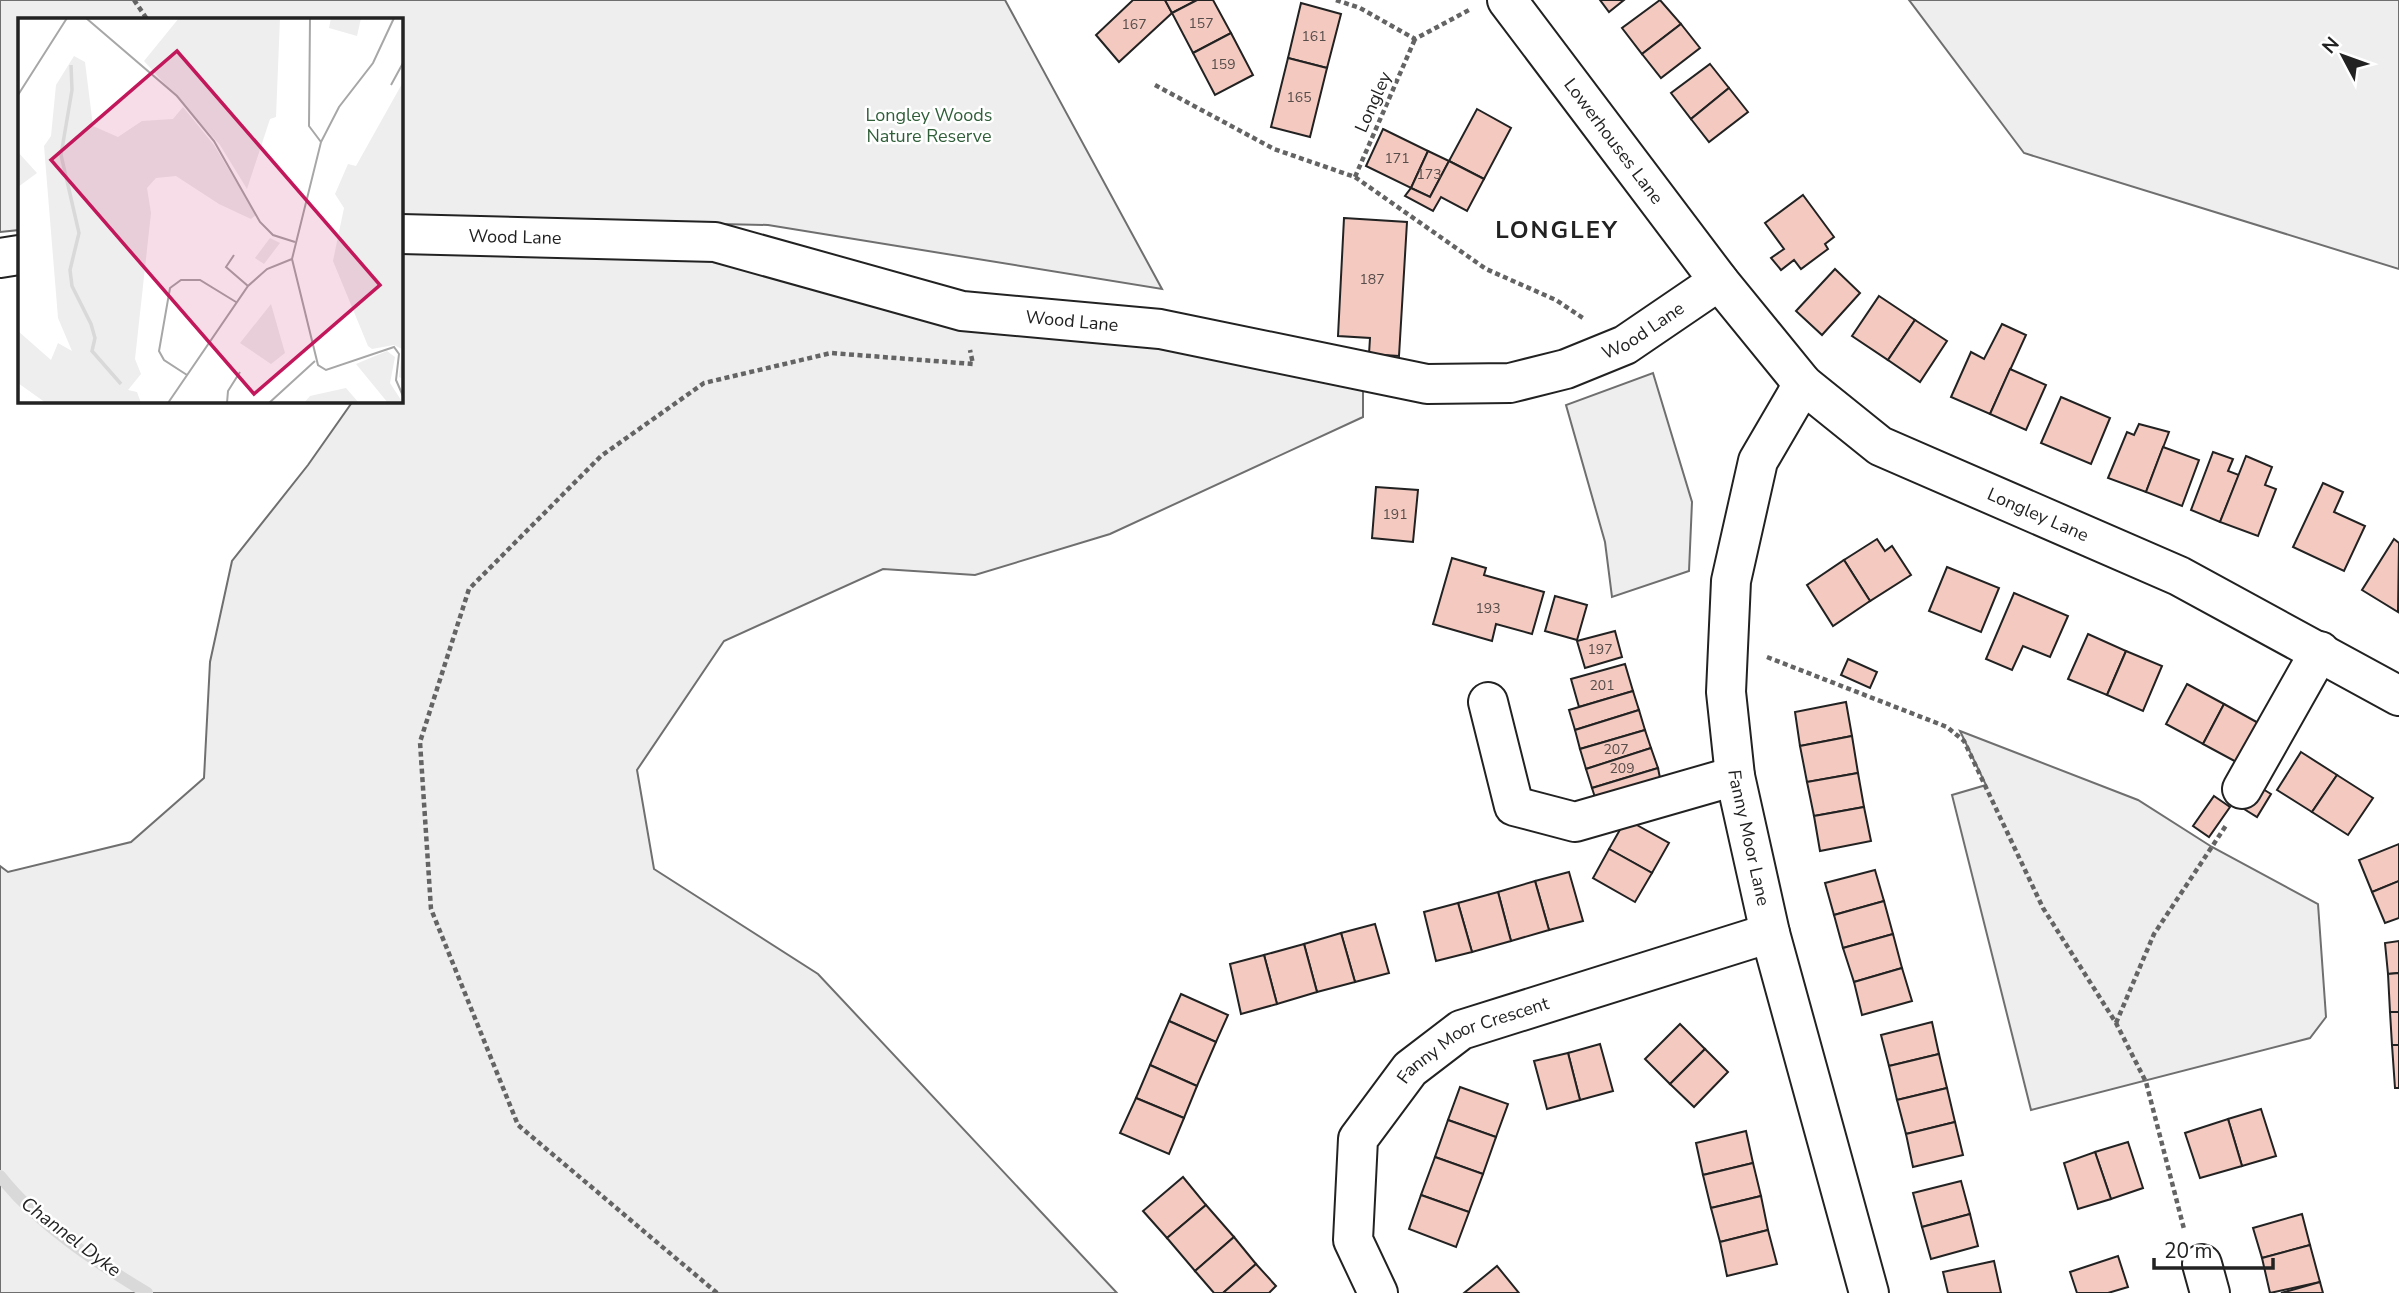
<svg xmlns="http://www.w3.org/2000/svg" width="2399" height="1293" font-family="'Nunito Sans',sans-serif">
<style>
.green{fill:#eee;stroke:#6f6f6f;stroke-width:2}
.lines{fill:none;stroke-linecap:round;stroke-linejoin:round}
.stream{stroke:#d9d9d9;stroke-width:12}
.building{fill:#f3c9c0;stroke:#222;stroke-width:2}
.minor-casing{stroke:#222;stroke-width:42}
.path{stroke:#646464;stroke-width:4.5;stroke-dasharray:5 3.5;stroke-linecap:butt}
.minor{stroke:#fff;stroke-width:38}
.labels{text-anchor:middle;dominant-baseline:central;stroke-width:5;stroke-linejoin:round;paint-order:stroke}
.number-label{font-size:14px;fill:#564c4a}
.street-label{font-size:18px;fill:#222;stroke:#fff}
.park-label{font-size:18px;fill:#2f5e38;stroke:#fff}
.water-label{font-size:19px;font-style:italic;fill:#222;stroke:#fff}
.district-label{font-size:24px;font-weight:bold;letter-spacing:2px;fill:#222;stroke:#fff}
.inset-river{fill:none;stroke:#d9d9d9;stroke-width:3.5}
.inset-road{fill:none;stroke:#a7a7a7;stroke-width:2}
.view{fill:#c2185b;fill-opacity:0.15;stroke:#c2185b;stroke-width:3.5}
.inset-edge{fill:none;stroke:#222;stroke-width:3.5}
</style>
<rect width="100%" height="100%" fill="#fff"/>
<g class="green">
<path d="M0 0H1005L1162 289 768 225 401 217V19H19V230L0 232Z"/>
<path d="M1909 0H2399V269L2024 153Z"/>
<path d="M401 250 739 258 1363 365V417L1110 534 975 575 883 569 724 641 637 770 654 869 818 974 1117 1293H0V866L8 872 131 842 204 778 210 662 232 561 308 465 353 401H401Z"/>
<path d="M1653 373 1692 502 1689 571 1612 597 1605 542 1566 405Z"/>
<path d="M1960 731 2138 800 2212 847 2318 904 2326 1017 2310 1038 2031 1110 1952 795 1986 785Z"/>
</g>
<g class="lines">
<path class="stream" d="M0 1176C38 1224 94 1261 147 1293"/>
</g>
<g class="building">
<path d="M1133 0H1165L1172 13 1119 62 1096 35Z"/>
<path d="M1165 0H1197L1172 13Z"/>
<path d="M1197 0H1213L1231 33 1193 53 1172 13Z"/>
<path d="M1600 0H1624L1609 12Z"/>
<path d="M1660 0 1681 24 1642 54 1622 28Z"/>
<path d="M1301 3 1341 14 1327 68 1288 58Z"/>
<path d="M1681 24 1700 48 1661 78 1642 54Z"/>
<path d="M1231 33 1253 75 1215 95 1193 53Z"/>
<path d="M1288 58 1327 68 1310 137 1271 127Z"/>
<path d="M1710 64 1729 88 1691 119 1671 93Z"/>
<path d="M1729 88 1748 112 1709 142 1691 119Z"/>
<path d="M1477 109 1511 128 1484 179 1449 161Z"/>
<path d="M1383 129 1428 151 1411 188 1366 166Z"/>
<path d="M1428 151 1449 161 1430 197 1411 188Z"/>
<path d="M1449 161 1484 179 1467 211 1441 197 1433 211 1405 196 1411 188 1430 197Z"/>
<path d="M1803 195 1834 237 1825 244 1828 249 1801 269 1794 260 1781 270 1771 258 1784 249 1765 223Z"/>
<path d="M1344 218 1407 222 1399 356 1369 354 1370 338 1338 336Z"/>
<path d="M1835 269 1860 293 1822 335 1796 311Z"/>
<path d="M1879 296 1915 320 1888 360 1852 336Z"/>
<path d="M1915 320 1947 341 1920 382 1888 360Z"/>
<path d="M2002 324 2026 335 1990 414 1951 397 1971 352 1984 359Z"/>
<path d="M2010 369 2046 385 2026 430 1990 414Z"/>
<path d="M2061 397 2110 418 2091 464 2041 443Z"/>
<path d="M2139 424 2169 432 2146 492 2108 478 2127 432 2134 435Z"/>
<path d="M2163 447 2199 460 2182 506 2146 492Z"/>
<path d="M2213 452 2233 459 2228 471 2239 475 2220 522 2191 510Z"/>
<path d="M2246 456 2272 467 2265 485 2276 489 2258 536 2220 522Z"/>
<path d="M2323 483 2343 492 2334 512 2365 526 2344 571 2293 547Z"/>
<path d="M1376 487 1418 490 1413 542 1372 538Z"/>
<path d="M1877 539 1885 551 1892 546 1911 575 1870 601 1844 560Z"/>
<path d="M2394 539 2399 543 2398 612 2362 590Z"/>
<path d="M1452 558 1486 568 1484 575 1544 592 1532 634 1496 624 1492 641 1433 624Z"/>
<path d="M1844 560 1870 601 1833 626 1807 585Z"/>
<path d="M1947 567 1999 588 1981 632 1929 611Z"/>
<path d="M2014 593 2068 616 2050 657 2023 646 2012 670 1986 659Z"/>
<path d="M1555 596 1587 605 1577 640 1545 631Z"/>
<path d="M1615 631 1622 657 1585 668 1577 641Z"/>
<path d="M2088 634 2126 651 2107 695 2068 679Z"/>
<path d="M2126 651 2162 666 2143 711 2107 695Z"/>
<path d="M1848 659 1877 672 1870 688 1841 675Z"/>
<path d="M1625 664 1633 691 1579 707 1571 679Z"/>
<path d="M2187 684 2224 704 2203 744 2166 724Z"/>
<path d="M1633 691 1639 710 1575 730 1569 710Z"/>
<path d="M1846 702 1852 736 1800 746 1795 712Z"/>
<path d="M2224 704 2262 725 2240 764 2203 744Z"/>
<path d="M1639 710 1645 730 1580 749 1575 730Z"/>
<path d="M1645 730 1651 748 1586 769 1580 749Z"/>
<path d="M1852 736 1858 773 1807 782 1800 746Z"/>
<path d="M1651 748 1658 768 1592 788 1586 769Z"/>
<path d="M2301 752 2337 775 2312 812 2277 790Z"/>
<path d="M1658 768 1661 783 1599 810 1592 788Z"/>
<path d="M1858 773 1864 807 1814 816 1807 782Z"/>
<path d="M2337 775 2373 798 2348 835 2312 812Z"/>
<path d="M2258 786 2271 794 2257 817 2244 809Z"/>
<path d="M2214 796 2230 807 2209 837 2193 826Z"/>
<path d="M1864 807 1871 841 1820 851 1814 816Z"/>
<path d="M1626 819 1669 843 1652 873 1609 849Z"/>
<path d="M2399 844V881L2372 892 2359 860Z"/>
<path d="M1609 849 1652 873 1635 902 1593 878Z"/>
<path d="M1875 870 1884 901 1834 915 1825 883Z"/>
<path d="M1569 872 1583 921 1549 930 1535 881Z"/>
<path d="M1535 881 1549 930 1511 941 1498 892Z"/>
<path d="M2399 881V918L2385 923 2372 892Z"/>
<path d="M1498 892 1511 941 1472 952 1458 903Z"/>
<path d="M1884 901 1893 934 1843 948 1834 915Z"/>
<path d="M1458 903 1472 952 1436 961 1424 912Z"/>
<path d="M1375 924 1389 973 1355 982 1341 933Z"/>
<path d="M1341 933 1355 982 1317 992 1304 944Z"/>
<path d="M1893 934 1902 968 1854 982 1843 948Z"/>
<path d="M2399 941V973L2388 974 2385 943Z"/>
<path d="M1304 944 1317 992 1277 1004 1264 955Z"/>
<path d="M1264 955 1277 1004 1241 1014 1230 964Z"/>
<path d="M1902 968 1912 1001 1862 1015 1854 982Z"/>
<path d="M2399 973V1012H2390L2388 974Z"/>
<path d="M1181 994 1228 1015 1216 1042 1169 1021Z"/>
<path d="M2390 1012H2399V1045H2392Z"/>
<path d="M1169 1021 1216 1042 1197 1086 1150 1065Z"/>
<path d="M1932 1022 1939 1054 1889 1066 1881 1035Z"/>
<path d="M1680 1024 1705 1049 1670 1084 1645 1059Z"/>
<path d="M1600 1044 1613 1091 1580 1100 1568 1053Z"/>
<path d="M2392 1045H2399V1088H2395Z"/>
<path d="M1705 1049 1728 1072 1694 1107 1670 1084Z"/>
<path d="M1568 1053 1580 1100 1547 1109 1534 1061Z"/>
<path d="M1939 1054 1947 1088 1897 1100 1889 1066Z"/>
<path d="M1150 1065 1197 1086 1184 1118 1136 1098Z"/>
<path d="M1460 1087 1508 1104 1496 1137 1448 1120Z"/>
<path d="M1947 1088 1955 1122 1906 1134 1897 1100Z"/>
<path d="M1136 1098 1184 1118 1169 1154 1120 1133Z"/>
<path d="M2261 1109 2276 1156 2242 1166 2228 1119Z"/>
<path d="M2228 1119 2242 1166 2200 1178 2185 1133Z"/>
<path d="M1448 1120 1496 1137 1483 1174 1435 1157Z"/>
<path d="M1955 1122 1963 1155 1913 1167 1906 1134Z"/>
<path d="M1746 1131 1753 1163 1703 1175 1696 1143Z"/>
<path d="M2128 1142 2143 1188 2111 1199 2095 1152Z"/>
<path d="M2095 1152 2111 1199 2078 1209 2064 1163Z"/>
<path d="M1435 1157 1483 1174 1469 1212 1421 1195Z"/>
<path d="M1753 1163 1761 1196 1711 1208 1703 1175Z"/>
<path d="M1183 1177 1206 1205 1167 1238 1143 1211Z"/>
<path d="M1961 1181 1970 1214 1922 1227 1913 1193Z"/>
<path d="M1421 1195 1469 1212 1456 1247 1409 1229Z"/>
<path d="M1761 1196 1768 1230 1720 1242 1711 1208Z"/>
<path d="M1206 1205 1234 1237 1195 1271 1167 1238Z"/>
<path d="M1970 1214 1978 1246 1931 1259 1922 1227Z"/>
<path d="M2302 1214 2310 1245 2262 1258 2253 1228Z"/>
<path d="M1768 1230 1777 1264 1727 1276 1720 1242Z"/>
<path d="M1234 1237 1256 1264 1223 1293H1214L1195 1271Z"/>
<path d="M2310 1245 2320 1282 2270 1293 2262 1258Z"/>
<path d="M2118 1256 2128 1287 2108 1293H2077L2070 1272Z"/>
<path d="M1994 1261 2001 1293H1948L1943 1272Z"/>
<path d="M1256 1264 1276 1286 1269 1293H1223Z"/>
<path d="M1497 1266 1519 1293H1464Z"/>
<path d="M2320 1282 2323 1293H2281Z"/>
</g>
<g class="lines">
<defs>
<g id="minor">
<path id="s1" d="M1507 0 1719 281 1803 384 1880 446 2179 576 2399 696"/>
<path id="s2" d="M401 234 715 242 962 311 1160 329 1427 384 1510 383 1566 369 1625 345 1719 281"/>
<path d="M0 258 19 255"/>
<path id="s3" d="M1803 384 1758 461 1731 581 1726 692 1735 776 1770 933 1869 1293"/>
<path d="M1488 702 1514 806 1575 822 1735 776"/>
<path d="M2242 789 2320 651"/>
<path d="M2202 1264 2210 1293"/>
<path id="s4" d="M1378 1293 1353 1240 1358 1139 1410 1069 1461 1030 1770 933"/>
</g>
</defs>
<use href="#minor" class="minor-casing"/>
<g class="path">
<path d="M134 0 147 19"/>
<path d="M1336 0 1360 8 1415 39 1469 10"/>
<path d="M1155 85 1274 149 1355 177 1486 269 1556 300 1583 318"/>
<path d="M1355 177 1415 39"/>
<path d="M1767 657 1947 727 1964 741 2043 908 2116 1023 2146 1082 2184 1229"/>
<path d="M2116 1023 2154 934 2227 824"/>
<path d="M717 1293 518 1125 431 909 420 742 469 589 601 456 704 383 831 353 973 364 970 350"/>
</g>
<use href="#minor" class="minor"/>
</g>
<g class="labels">
<g class="number-label">
<text x="1201" y="23">157</text>
<text x="1134" y="24">167</text>
<text x="1314" y="36">161</text>
<text x="1223" y="64">159</text>
<text x="1299" y="97">165</text>
<text x="1397" y="158">171</text>
<text x="1429" y="174">173</text>
<text x="1372" y="279">187</text>
<text x="1395" y="514">191</text>
<text x="1488" y="608">193</text>
<text x="1600" y="649">197</text>
<text x="1602" y="685">201</text>
<text x="1616" y="749">207</text>
<text x="1622" y="768">209</text>
</g>
<g class="street-label">
<text transform="translate(1373 102) rotate(-66)">Longley</text>
<text stroke="none"><textPath href="#s1" startOffset="177">Lowerhouses Lane</textPath></text>
<text stroke="none"><textPath href="#s2" startOffset="114">Wood Lane</textPath></text>
<text stroke="none"><textPath href="#s2" startOffset="681">Wood Lane</textPath></text>
<text stroke="none"><textPath href="#s2" startOffset="1269">Wood Lane</textPath></text>
<text stroke="none"><textPath href="#s1" startOffset="756">Longley Lane</textPath></text>
<text stroke="none"><textPath href="#s3" startOffset="471">Fanny Moor Lane</textPath></text>
<text stroke="none"><textPath href="#s4" startOffset="317">Fanny Moor Crescent</textPath></text>
</g>
<g class="park-label">
<text x="929" y="115">Longley Woods<tspan x="929" dy="21">Nature Reserve</tspan></text>
</g>
<g class="water-label">
<text transform="translate(71 1237) rotate(37)">Channel Dyke</text>
</g>
<g class="district-label">
<text x="1557" y="230">LONGLEY</text>
</g>
</g>
<g transform="translate(18 18)">
<rect width="385" height="385" fill="#fff"/>
<path d="M161 0H262L258 99 252 101 229 171 202 127 126 43ZM313 0H343L339 18 311 10ZM56 38 67 44 75 108 100 119 124 103 155 101 165 89 196 127 238 197 233 201 201 186 158 158 138 160 129 170 133 195 117 341 123 356 110 372 119 374 123 385H28L0 365V313L33 342 40 325 54 333 40 300 26 128 33 118 38 67ZM385 64V361L381 359 384 331 376 327 354 331 350 328 315 243 326 190 317 176 330 146 338 148ZM0 134 19 155 0 169ZM252 220 262 225 246 246 237 240ZM253 286 267 335 253 346 222 325ZM369 333 377 339 372 365 385 385H370L338 346ZM328 370 341 385H286L292 378Z" fill="#eee"/>
<path class="inset-river" d="M53 47 54 72 43 137 61 215 52 252 54 268 73 306 77 320 74 333 103 366"/>
<path class="inset-road" d="M68 0 159 78 196 123 242 204 255 217 277 224M292 0 291 108 303 124M376 0 355 45 321 89 303 124 274 241 300 347 308 352 376 329 381 336 378 362 385 378M373 67 385 45M0 77 49 0M216 237 208 249 230 268M169 357 146 342 141 333 152 270 163 262H182L218 284M150 385 230 268 249 251 274 241M209 385 210 373 222 354M251 385 297 343"/>
<path class="view" d="M159 33 362 267 236 376 33 142Z"/>
<rect width="385" height="385" class="inset-edge"/>
</g>
<g transform="translate(2343 56) rotate(311)" stroke="#ffffff" stroke-width="5" paint-order="stroke">
<path d="M0-5L12 26L0 18L-12 26Z" fill="#222222"/>
<text y="-10" font-size="19" font-weight="bold" text-anchor="middle" fill="#222222">N</text>
</g>
<path d="M2154 1258v10h119v-10" fill="none" stroke="#222222" stroke-width="3.5"/>
<text x="2164" y="1258" font-size="21" fill="#222222" stroke="#ffffff" stroke-width="5" paint-order="stroke">20 m</text>
</svg>
